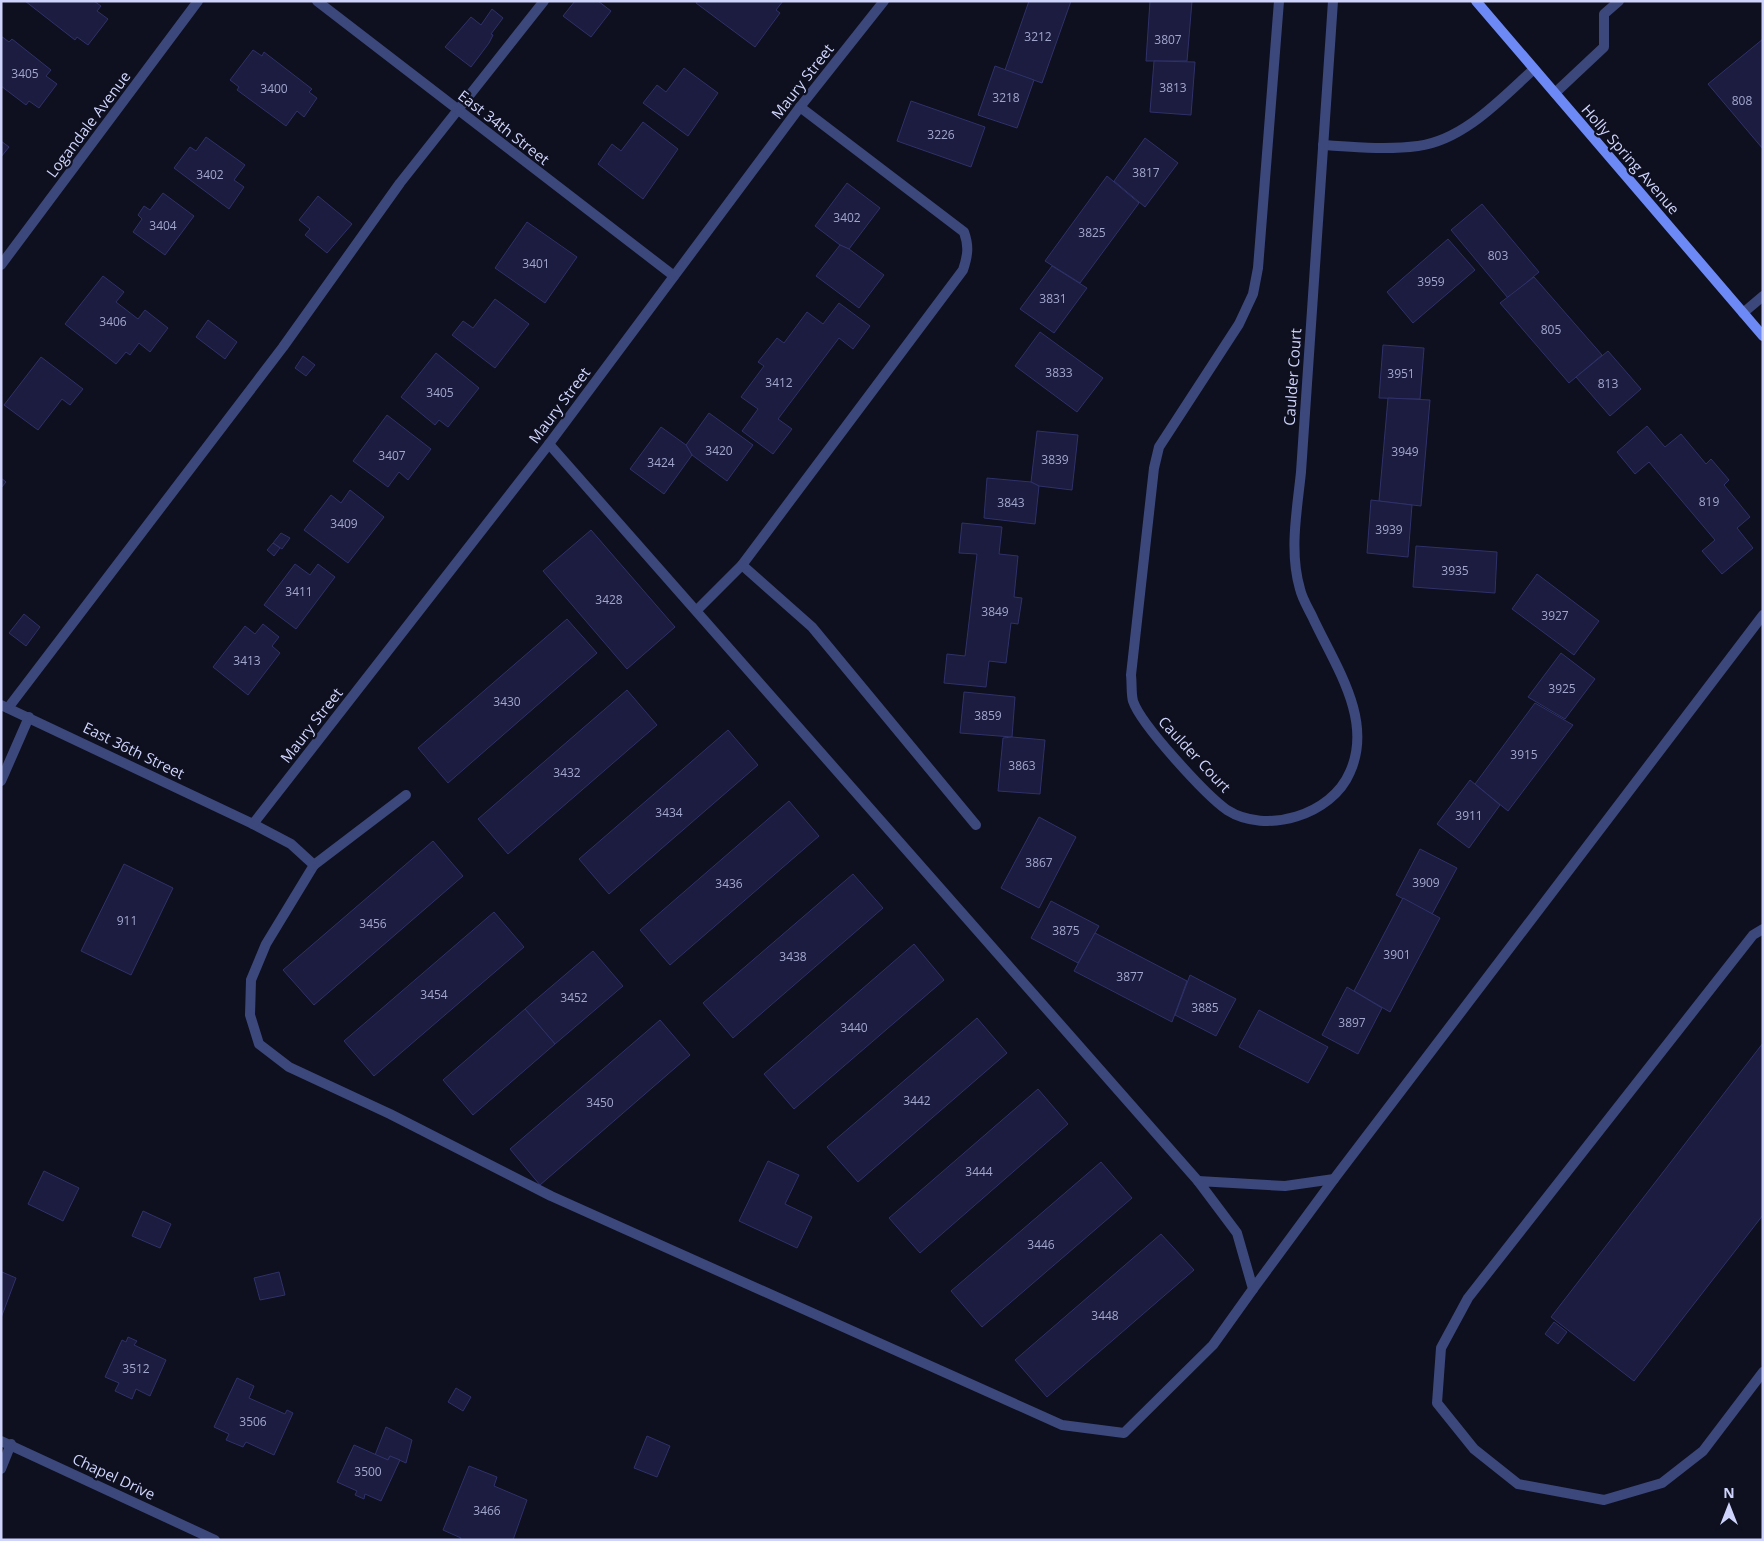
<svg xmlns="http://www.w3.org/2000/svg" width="1764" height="1541" font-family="'Open Sans',sans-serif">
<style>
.building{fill:#1b1c3f;stroke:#2f3169}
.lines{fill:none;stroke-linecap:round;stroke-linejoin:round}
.lane{stroke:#3c487b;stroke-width:10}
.street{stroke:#3c487b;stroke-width:10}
.secondary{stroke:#6d89f5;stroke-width:10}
.labels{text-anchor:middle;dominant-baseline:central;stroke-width:4.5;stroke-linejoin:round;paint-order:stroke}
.number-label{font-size:12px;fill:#a2a6cd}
.street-label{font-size:15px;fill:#cfd4fc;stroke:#0e0f1f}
</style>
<rect width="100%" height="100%" fill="#0e0f1f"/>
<g class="building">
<path d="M25 1H94L101 6 97 11 108 19 88 45 77 37 75 40Z"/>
<path d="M575 1H598L611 11 591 37 563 16Z"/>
<path d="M697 1H783L776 10 780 13 755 47 696 3Z"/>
<path d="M1029 1H1071L1042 83 1005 70Z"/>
<path d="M1150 1H1192L1187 61H1146Z"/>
<path d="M492 9 503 18 491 34 493 35 489 43 471 67 445 47 471 17 481 25Z"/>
<path d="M1 36 9 42 12 39 51 70 46 76 57 84 39 108 29 101 26 105 1 86Z"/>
<path d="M1763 39V149L1708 84Z"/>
<path d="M253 50 262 56 264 52 312 89 309 92 317 98 304 117 297 111 286 126 237 90 239 87 230 80Z"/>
<path d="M1154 61 1195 62 1191 115 1150 112Z"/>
<path d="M995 66 1034 80 1017 128 978 115Z"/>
<path d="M684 68 718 93 688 136 643 103 657 85 666 92Z"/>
<path d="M911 101 985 127 971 167 897 141Z"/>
<path d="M643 122 678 149 643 199 598 164 612 144 621 151Z"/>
<path d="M206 137 245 165 234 180 244 187 229 209 174 168 190 147 196 151Z"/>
<path d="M1145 138 1178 163 1145 207 1114 181Z"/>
<path d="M1 141 9 147 1 157Z"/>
<path d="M1107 176 1139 203 1080 283 1045 261Z"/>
<path d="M847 183 880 208 849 249 840 245 815 226Z"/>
<path d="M163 193 194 216 165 255 133 232 142 219 138 215 144 206 150 210Z"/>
<path d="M318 196 352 224 327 253 305 235 310 229 299 220Z"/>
<path d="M1482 204 1539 272 1508 298 1451 230Z"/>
<path d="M527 222 577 257 545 303 495 268Z"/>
<path d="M1448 239 1475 270 1413 323 1387 292Z"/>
<path d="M840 245 849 249 884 275 859 308 816 276Z"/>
<path d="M1052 266 1087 288 1054 333 1020 309Z"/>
<path d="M103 276 124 292 116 302 138 319 145 310 168 328 150 352 139 343 130 355 126 352 116 364 65 324Z"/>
<path d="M1534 277 1602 355 1569 383 1500 303Z"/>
<path d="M495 299 529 324 495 368 452 335 463 321 473 328Z"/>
<path d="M839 303 870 326 853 349 839 338 778 419 792 429 773 454 742 431 758 409 741 397 764 366 758 362 777 338 784 343 807 312 823 324Z"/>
<path d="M208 320 237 342 225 359 196 337Z"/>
<path d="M1040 332 1103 378 1077 412 1015 366Z"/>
<path d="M1383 345 1424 348 1420 399 1379 398Z"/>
<path d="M1608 351 1641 389 1610 416 1576 377Z"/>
<path d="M436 353 479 388 448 427 439 420 435 425 401 397Z"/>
<path d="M303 356 315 365 306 376 295 368Z"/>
<path d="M41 357 83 389 70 405 62 399 38 430 4 405Z"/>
<path d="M1388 398 1430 400 1421 506 1379 501Z"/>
<path d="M709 413 753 445 727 481 692 455 686 445Z"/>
<path d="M387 415 431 449 408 480 399 472 388 487 353 461Z"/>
<path d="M1647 426 1665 447 1681 434 1706 464 1711 459 1729 480 1724 485 1750 517 1737 528 1753 548 1722 574 1702 551 1715 540 1649 462 1635 474 1617 452Z"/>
<path d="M661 427 686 445 692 455 664 494 630 469Z"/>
<path d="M1037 431 1078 435 1072 490 1039 486 1031 482Z"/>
<path d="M1 478 6 482 1 488Z"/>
<path d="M987 478 1031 482 1039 486 1035 524 984 518Z"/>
<path d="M350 490 384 517 348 563 304 530 331 495 341 503Z"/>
<path d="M1371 500 1412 505 1408 557 1367 553Z"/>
<path d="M962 523 1002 527 999 554 1018 556 1014 597 1022 598 1018 624 1011 623 1006 663 989 661 986 687 944 683 947 654 965 656 977 554 959 553Z"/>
<path d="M591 530 675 627 627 669 543 571Z"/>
<path d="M281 533 290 538 282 549 273 543Z"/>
<path d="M273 543 280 548 274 556 267 550Z"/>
<path d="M1416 546 1497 552 1495 593 1413 587Z"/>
<path d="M295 564 310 575 318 564 335 577 296 629 264 605Z"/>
<path d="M1537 574 1599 621 1574 655 1512 609Z"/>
<path d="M24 614 40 627 26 646 9 633Z"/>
<path d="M567 619 597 653 448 783 418 748Z"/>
<path d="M263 624 279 637 272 646 280 653 248 695 213 667 245 626 255 634Z"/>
<path d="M1561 653 1595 679 1565 719 1528 697Z"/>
<path d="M627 690 657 725 508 854 478 819Z"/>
<path d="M964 692 1015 697 1012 737 960 733Z"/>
<path d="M1535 703 1573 725 1508 811 1475 784Z"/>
<path d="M728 730 758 765 609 894 579 859Z"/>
<path d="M1012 737 1045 740 1040 794 998 791 1003 738Z"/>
<path d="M1470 780 1500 805 1469 848 1437 824Z"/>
<path d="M789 801 819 836 670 965 640 930Z"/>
<path d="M1039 817 1076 837 1039 908 1001 888Z"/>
<path d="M433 841 463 876 314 1005 283 970Z"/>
<path d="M1420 849 1457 868 1432 914 1396 895Z"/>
<path d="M124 864 173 888 131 975 81 951Z"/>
<path d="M853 874 883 908 733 1038 703 1003Z"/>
<path d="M1403 898 1440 918 1390 1012 1354 991Z"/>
<path d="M1051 901 1099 926 1078 963 1031 938Z"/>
<path d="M494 912 524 947 374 1076 344 1041Z"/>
<path d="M1095 933 1187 981 1172 1022 1074 971Z"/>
<path d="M914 944 944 980 794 1109 764 1074Z"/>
<path d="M593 951 623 986 555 1044 525 1009Z"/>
<path d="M1190 975 1236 999 1216 1036 1175 1015Z"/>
<path d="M1347 987 1382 1008 1358 1054 1322 1035Z"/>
<path d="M525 1009 555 1044 473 1115 443 1080Z"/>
<path d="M1259 1010 1328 1047 1308 1083 1239 1047Z"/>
<path d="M977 1018 1007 1053 858 1182 827 1147Z"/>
<path d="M660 1020 690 1055 540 1185 510 1149Z"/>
<path d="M1763 1043V1215L1634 1381 1551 1317Z"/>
<path d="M1038 1089 1068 1124 920 1253 889 1218Z"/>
<path d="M768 1161 799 1175 785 1204 812 1217 797 1248 739 1221Z"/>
<path d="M1101 1162 1132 1198 982 1327 951 1291Z"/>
<path d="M44 1171 79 1188 63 1221 28 1204Z"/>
<path d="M143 1211 171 1224 160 1248 132 1236Z"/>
<path d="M1161 1234 1194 1270 1047 1397 1015 1360Z"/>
<path d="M2 1272 16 1278 1 1318V1274Z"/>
<path d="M279 1272 285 1295 260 1300 254 1278Z"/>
<path d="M1554 1322 1567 1332 1558 1344 1545 1334Z"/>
<path d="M128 1337 137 1341 134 1345 166 1360 150 1396 136 1389 132 1399 115 1391 119 1383 105 1377 122 1340 126 1342Z"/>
<path d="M237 1378 254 1386 249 1398 285 1414 287 1410 293 1413 274 1455 246 1442 243 1447 226 1440 229 1434 214 1427Z"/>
<path d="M456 1388 471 1397 463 1411 448 1402Z"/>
<path d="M386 1427 412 1440 406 1463 390 1456 388 1460 375 1455Z"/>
<path d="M647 1436 670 1446 657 1477 634 1468Z"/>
<path d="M354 1445 388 1460 390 1456 400 1460 381 1501 365 1494 364 1499 355 1495 357 1491 337 1482Z"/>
<path d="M469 1466 497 1477 494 1486 527 1500 513 1540H460L461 1538 443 1530Z"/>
</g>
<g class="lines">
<g class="lane">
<path d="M1555 93 1604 47V14L1619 1"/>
<path d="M1323 145C1354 147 1387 150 1418 146 1464 140 1502 98 1534 69"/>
<path d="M1743 313 1763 296"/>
<path d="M549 444 1198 1181"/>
<path d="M742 565 812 627 976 825"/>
<path d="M697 610 742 565 963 270C968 255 969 246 964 232L800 107"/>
<path d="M8 708 283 347 400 183 544 1"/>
<path d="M1 781 29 717"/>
<path d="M253 824 291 844 314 865 266 944 251 980 250 1015 259 1044 289 1067 390 1114 551 1196 1062 1425 1124 1433 1213 1345 1253 1289 1237 1233 1198 1181 1285 1186 1334 1179"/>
<path d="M314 865 406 795"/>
<path d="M1763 929 1753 935 1468 1298 1441 1348 1437 1403 1474 1449 1518 1484 1604 1500 1662 1483 1703 1451 1763 1372"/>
<path d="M1 1469 11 1444"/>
</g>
<g class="street">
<path d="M317 1 674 276"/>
<path d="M1279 1 1258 268 1253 294 1239 324 1159 447 1154 468 1131 675C1132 683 1131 694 1133 701 1141 725 1206 795 1227 810 1266 835 1332 815 1350 772 1374 719 1334 664 1312 616 1308 608 1302 598 1300 589 1289 551 1297 511 1301 472L1333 1"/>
<path d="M1 265 198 1"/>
<path d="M1 705 253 824 549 444 800 107 884 1"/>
<path d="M1253 1289 1334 1179 1763 615"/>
<path d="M1 1441 215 1540"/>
</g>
<path class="secondary" d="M1476 1 1763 336"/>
</g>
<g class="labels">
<g class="number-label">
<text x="1038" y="36">3212</text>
<text x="1168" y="39">3807</text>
<text x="25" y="73">3405</text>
<text x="1173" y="87">3813</text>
<text x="274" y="88">3400</text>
<text x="1006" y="97">3218</text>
<text x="1742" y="100">808</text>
<text x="941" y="134">3226</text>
<text x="1146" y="172">3817</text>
<text x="210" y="174">3402</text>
<text x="847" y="217">3402</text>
<text x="163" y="225">3404</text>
<text x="1092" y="232">3825</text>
<text x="1498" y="255">803</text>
<text x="536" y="263">3401</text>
<text x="1431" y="281">3959</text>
<text x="1053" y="298">3831</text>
<text x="113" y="321">3406</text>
<text x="1551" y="329">805</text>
<text x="1059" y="372">3833</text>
<text x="1401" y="373">3951</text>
<text x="779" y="382">3412</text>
<text x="1608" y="383">813</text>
<text x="440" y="392">3405</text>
<text x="719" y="450">3420</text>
<text x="1405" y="451">3949</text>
<text x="392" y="455">3407</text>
<text x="1055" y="459">3839</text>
<text x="661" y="462">3424</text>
<text x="1709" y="501">819</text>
<text x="1011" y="502">3843</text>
<text x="344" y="523">3409</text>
<text x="1389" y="529">3939</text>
<text x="1455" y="570">3935</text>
<text x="299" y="591">3411</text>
<text x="609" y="599">3428</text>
<text x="995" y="611">3849</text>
<text x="1555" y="615">3927</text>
<text x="247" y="660">3413</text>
<text x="1562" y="688">3925</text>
<text x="507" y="701">3430</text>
<text x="988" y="715">3859</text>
<text x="1524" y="754">3915</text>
<text x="1022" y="765">3863</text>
<text x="567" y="772">3432</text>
<text x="669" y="812">3434</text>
<text x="1469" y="815">3911</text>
<text x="1039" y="862">3867</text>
<text x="1426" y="882">3909</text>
<text x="729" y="883">3436</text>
<text x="127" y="920">911</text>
<text x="373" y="923">3456</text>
<text x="1066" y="930">3875</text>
<text x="1397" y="954">3901</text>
<text x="793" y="956">3438</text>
<text x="1130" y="976">3877</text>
<text x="434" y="994">3454</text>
<text x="574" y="997">3452</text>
<text x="1205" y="1007">3885</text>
<text x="1352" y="1022">3897</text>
<text x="854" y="1027">3440</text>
<text x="917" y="1100">3442</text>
<text x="600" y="1102">3450</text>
<text x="979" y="1171">3444</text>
<text x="1041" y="1244">3446</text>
<text x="1105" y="1315">3448</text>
<text x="136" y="1368">3512</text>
<text x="253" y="1421">3506</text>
<text x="368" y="1471">3500</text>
<text x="487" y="1510">3466</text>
</g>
<g class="street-label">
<text transform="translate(802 81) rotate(-52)">Maury Street</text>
<text transform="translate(88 124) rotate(-53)">Logandale Avenue</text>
<text transform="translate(504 127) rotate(38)">East 34th Street</text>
<text transform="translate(1631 159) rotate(49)">Holly Spring Avenue</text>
<text transform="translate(1292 377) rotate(-86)">Caulder Court</text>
<text transform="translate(559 405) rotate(-53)">Maury Street</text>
<text transform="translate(311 725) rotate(-52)">Maury Street</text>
<text transform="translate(134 750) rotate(26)">East 36th Street</text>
<text transform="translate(1195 754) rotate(47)">Caulder Court</text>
<text transform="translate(114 1476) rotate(25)">Chapel Drive</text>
</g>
</g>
<rect width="1764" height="1541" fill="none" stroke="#cfd4fc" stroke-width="5"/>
<g transform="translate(1729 1506)" stroke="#0e0f1f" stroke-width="4" paint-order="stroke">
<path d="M0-4L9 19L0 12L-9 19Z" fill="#cfd4fc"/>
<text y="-8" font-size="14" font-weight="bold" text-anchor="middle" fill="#cfd4fc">N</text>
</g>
</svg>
